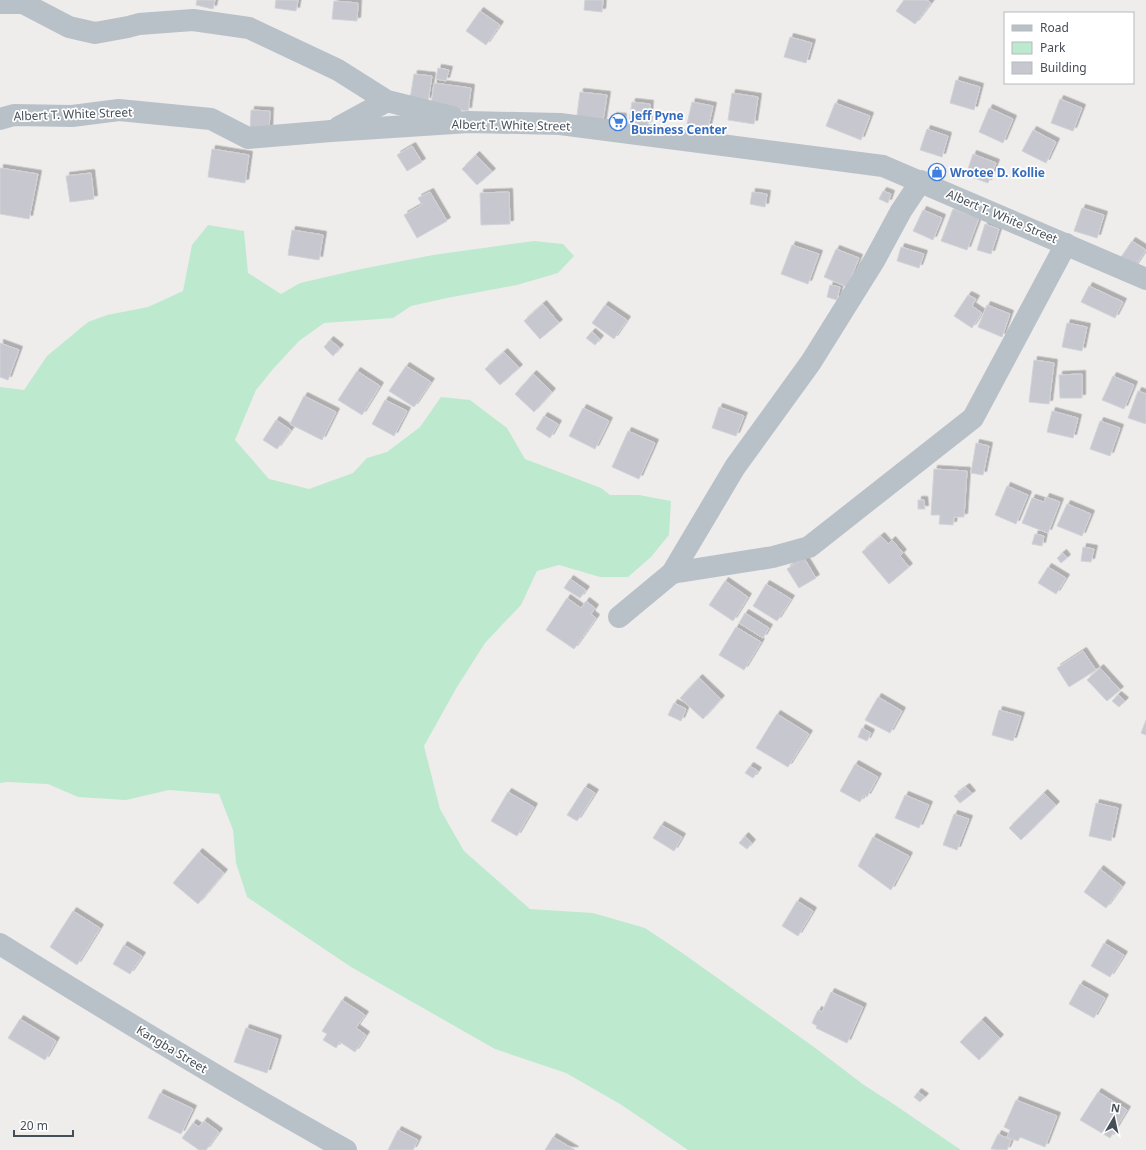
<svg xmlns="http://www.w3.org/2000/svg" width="1146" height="1150" font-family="'Noto Sans',sans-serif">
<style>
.green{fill:#bdeacf}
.building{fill:#c7c8cf;stroke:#d1d3d8;filter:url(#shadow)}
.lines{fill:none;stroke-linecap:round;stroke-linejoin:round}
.minor{stroke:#b9c1c8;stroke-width:22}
.labels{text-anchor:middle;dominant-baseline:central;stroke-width:3.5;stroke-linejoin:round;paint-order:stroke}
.street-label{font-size:12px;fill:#464f58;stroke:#fff}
.shop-label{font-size:12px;font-weight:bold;fill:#366cbe;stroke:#fff;text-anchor:start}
</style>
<defs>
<filter id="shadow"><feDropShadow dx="3.5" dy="-3.5" stdDeviation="0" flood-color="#0004"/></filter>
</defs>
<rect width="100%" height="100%" fill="#efecec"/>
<path class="green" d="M208 225 244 231 248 273 281 294 300 283 361 269 433 255 534 241 563 244 574 256 558 273 517 285 447 298 411 306 393 318 324 323 299 341 273 369 256 390 235 440 269 479 309 489 353 473 367 458 387 452 420 427 441 397 470 400 507 428 525 459 601 488 610 495H639L671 501 669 535 651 557 628 577H600L559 565 537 571 521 605 485 643 457 687 424 746 440 809 464 851 530 909 593 913 645 928 681 952 814 1047 864 1085 892 1103 961 1150H688L620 1104 566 1073 495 1049 351 967 247 897 236 863 233 830 219 794 169 790 126 800 78 797 48 784 7 782 0 783V387L24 390 47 356 88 322 107 315 148 307 183 291 192 245Z"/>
<g class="building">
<path d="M197 0H215L213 9 196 5Z"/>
<path d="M276 0H298L296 11 275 8Z"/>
<path d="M585 0H603L602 12 584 10Z"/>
<path d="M904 0H927L931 3 915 24 896 11Z"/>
<path d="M334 1 358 3 357 21 332 19Z"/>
<path d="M480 11 500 25 486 45 466 31Z"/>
<path d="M790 37 812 43 806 63 784 57Z"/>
<path d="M438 68 449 70 446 81 436 79Z"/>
<path d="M414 74 432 76 428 101 410 99Z"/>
<path d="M956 80 980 87 974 110 950 103Z"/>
<path d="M434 83 471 88 468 111 431 106Z"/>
<path d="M580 92 607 95 602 127 576 123Z"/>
<path d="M732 93 758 97 754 124 728 120Z"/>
<path d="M1060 99 1082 108 1073 131 1051 123Z"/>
<path d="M632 102 650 104 648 125 629 123Z"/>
<path d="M692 102 713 106 708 128 687 124Z"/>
<path d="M835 103 870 116 861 140 826 126Z"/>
<path d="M989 108 1013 119 1003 143 979 132Z"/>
<path d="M251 110 270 111 269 131 250 130Z"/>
<path d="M613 116 623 117 622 127 612 126Z"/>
<path d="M927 129 948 136 942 157 920 150Z"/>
<path d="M1033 130 1056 142 1046 163 1022 151Z"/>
<path d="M412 146 422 162 407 171 397 155Z"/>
<path d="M212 149 249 155 245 183 208 177Z"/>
<path d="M973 154 996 163 988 183 966 175Z"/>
<path d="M476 155 492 172 477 185 462 169Z"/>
<path d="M0 168 38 174 29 219 0 214Z"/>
<path d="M91 173 94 199 70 202 66 176Z"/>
<path d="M883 191 891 194 888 203 879 199Z"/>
<path d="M430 192 447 221 417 238 404 215 422 205 418 198Z"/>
<path d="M509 192 510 224 481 225 480 193Z"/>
<path d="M752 192 767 194 765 207 750 204Z"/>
<path d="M1082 208 1104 215 1097 238 1074 231Z"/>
<path d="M953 209 979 218 967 250 941 241Z"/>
<path d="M923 210 942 218 933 240 913 231Z"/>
<path d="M985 224 999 229 991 254 977 250Z"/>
<path d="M292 230 323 235 319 260 288 255Z"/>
<path d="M1132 241 1146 250 1133 269 1119 260Z"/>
<path d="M792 245 819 254 808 284 781 274Z"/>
<path d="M901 247 924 254 919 268 897 261Z"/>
<path d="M836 249 859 258 847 287 824 277Z"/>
<path d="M830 285 840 287 837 300 827 297Z"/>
<path d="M1089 286 1123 302 1115 318 1081 302Z"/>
<path d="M968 295 976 299 972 306 982 313 972 328 954 316Z"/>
<path d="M543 304 559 323 540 339 524 321Z"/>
<path d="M605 305 627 320 614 339 592 323Z"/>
<path d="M987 305 1010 314 1002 337 978 327Z"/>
<path d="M1067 323 1087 327 1082 351 1062 347Z"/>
<path d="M592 332 600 339 595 345 586 338Z"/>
<path d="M330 340 340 348 333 356 324 347Z"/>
<path d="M0 343 19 350 8 380 0 377Z"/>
<path d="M504 352 519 368 500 385 485 369Z"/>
<path d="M1034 360 1054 363 1049 404 1029 402Z"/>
<path d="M406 366 431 382 414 407 389 391Z"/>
<path d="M357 371 380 386 362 415 338 400Z"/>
<path d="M533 374 552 392 534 412 515 394Z"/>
<path d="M1082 374V398H1060L1059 375Z"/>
<path d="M1113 376 1134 385 1124 409 1102 400Z"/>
<path d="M1138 391 1146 394V424L1128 418Z"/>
<path d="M304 396 336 412 322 440 290 424Z"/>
<path d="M385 400 407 411 394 436 372 424Z"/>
<path d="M719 407 744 416 736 436 712 428Z"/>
<path d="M583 408 609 421 595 449 569 436Z"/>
<path d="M1052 411 1078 418 1073 438 1047 432Z"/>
<path d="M544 416 558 424 550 438 536 429Z"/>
<path d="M276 420 291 430 277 449 263 440Z"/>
<path d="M1100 421 1120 428 1110 456 1090 449Z"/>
<path d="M628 431 655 443 639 479 612 467Z"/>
<path d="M976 443 989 446 983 475 971 473Z"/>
<path d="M934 469 967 471 964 517H954L953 525 939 524 940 515H931Z"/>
<path d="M1007 486 1028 495 1016 524 995 515Z"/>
<path d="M1046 497 1060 502 1048 533 1022 523 1032 498 1044 502Z"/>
<path d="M918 500H924L925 509H918Z"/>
<path d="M1067 504 1091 514 1082 536 1057 526Z"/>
<path d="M1035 534 1044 536 1042 546 1032 544Z"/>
<path d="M881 536 888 544 892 540 903 553 900 556 909 567 889 584 862 552Z"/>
<path d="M1083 547 1094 549 1091 562 1081 561Z"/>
<path d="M1063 553 1067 558 1061 563 1057 558Z"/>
<path d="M804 558 816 578 799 588 787 569Z"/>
<path d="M1048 567 1066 578 1056 594 1038 583Z"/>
<path d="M570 579 586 590 580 598 564 588Z"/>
<path d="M725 581 748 597 733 621 709 605Z"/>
<path d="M766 584 791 599 777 621 753 606Z"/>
<path d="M567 598 581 608 586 601 595 608 591 614 596 618 574 649 546 630Z"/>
<path d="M745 613 769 628 763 638 739 623Z"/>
<path d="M736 627 761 642 744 670 719 655Z"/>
<path d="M1083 651 1096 670 1069 687 1057 668Z"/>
<path d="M1100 668 1120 690 1107 701 1087 680Z"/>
<path d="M699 678 721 699 703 719 680 698Z"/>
<path d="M1118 695 1125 701 1119 707 1112 701Z"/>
<path d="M878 697 902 711 890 733 865 720Z"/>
<path d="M674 703 686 709 681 721 668 715Z"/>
<path d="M999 710 1021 716 1013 741 992 735Z"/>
<path d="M777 714 809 734 788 767 756 748Z"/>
<path d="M1146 720V735L1141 733Z"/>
<path d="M862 728 871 733 867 741 858 737Z"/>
<path d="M855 764 878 777 867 797 864 795 860 802 840 791Z"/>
<path d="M750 766 758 771 753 778 745 773Z"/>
<path d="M585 787 595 793 577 821 567 815Z"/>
<path d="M966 787 972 794 960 803 954 796Z"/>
<path d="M508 792 534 807 517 836 491 821Z"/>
<path d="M1044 793 1056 805 1021 840 1009 828Z"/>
<path d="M905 795 929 805 919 828 895 818Z"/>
<path d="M1096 803 1118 808 1111 841 1089 836Z"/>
<path d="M954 814 969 819 957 850 943 845Z"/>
<path d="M661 825 682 837 674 851 653 838Z"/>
<path d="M745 836 752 843 747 849 739 843Z"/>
<path d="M873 837 909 856 891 890 858 866Z"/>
<path d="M199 852 224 873 198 904 173 883Z"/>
<path d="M1100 869 1122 886 1106 908 1084 892Z"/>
<path d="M797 901 813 911 798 936 782 926Z"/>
<path d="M73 911 100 928 77 965 50 947Z"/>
<path d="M1104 943 1124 955 1110 977 1091 966Z"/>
<path d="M124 945 142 956 130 974 113 964Z"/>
<path d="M1080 984 1105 998 1094 1018 1069 1004Z"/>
<path d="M831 992 863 1007 847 1043 816 1028 817 1026 812 1023 818 1010 822 1012Z"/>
<path d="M342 1000 365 1015 356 1028 366 1035 355 1052 340 1042 336 1048 323 1040 327 1034 322 1031Z"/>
<path d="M20 1019 56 1041 45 1060 8 1038Z"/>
<path d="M982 1020 1000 1038 979 1060 960 1042Z"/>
<path d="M246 1028 278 1039 267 1073 234 1062Z"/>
<path d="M918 1092 925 1097 920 1102 914 1097Z"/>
<path d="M1098 1092 1127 1110 1110 1138 1080 1120Z"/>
<path d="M160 1093 193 1109 181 1134 148 1118Z"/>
<path d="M1016 1100 1057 1116 1045 1147 1020 1137 1018 1141 1007 1137 1010 1130 1004 1127Z"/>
<path d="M204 1121 219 1132 206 1150H199L182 1138 193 1123 199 1127Z"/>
<path d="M398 1130 418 1140 413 1150H388Z"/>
<path d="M998 1134 1011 1140 1007 1150 991 1149Z"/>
<path d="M553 1137 575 1150H545Z"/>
</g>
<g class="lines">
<g class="minor">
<path d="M0 3H23L69 27 95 33 128 27 139 24 193 20 249 28 338 70 387 101 452 117"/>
<path d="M0 119 14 115 72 116 119 110 211 119 248 138 331 131 469 122 560 124 883 166 1146 279"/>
<path d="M339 127 387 101"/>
<path d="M672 573 773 557 809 547 973 418 1066 244"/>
<path d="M619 617 672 573 735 467 811 362 874 261 901 211 921 181"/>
<path d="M0 944C114 1015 229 1085 346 1150"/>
</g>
</g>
<defs>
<symbol id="supermarket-ring" viewBox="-11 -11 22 22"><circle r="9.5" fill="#fff" stroke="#3f7fe0" stroke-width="1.5"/><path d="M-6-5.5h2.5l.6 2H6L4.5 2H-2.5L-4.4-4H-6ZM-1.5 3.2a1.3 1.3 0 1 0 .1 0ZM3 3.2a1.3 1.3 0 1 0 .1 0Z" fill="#3f7fe0"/></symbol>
<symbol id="shop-ring" viewBox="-11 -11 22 22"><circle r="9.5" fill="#fff" stroke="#3f7fe0" stroke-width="1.5"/><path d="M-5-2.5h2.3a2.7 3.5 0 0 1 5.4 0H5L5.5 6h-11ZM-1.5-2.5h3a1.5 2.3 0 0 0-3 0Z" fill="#3f7fe0"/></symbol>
</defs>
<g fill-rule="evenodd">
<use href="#supermarket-ring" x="608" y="112" width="20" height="20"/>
<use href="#shop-ring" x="927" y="162" width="20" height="20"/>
</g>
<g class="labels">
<g class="street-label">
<text transform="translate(73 114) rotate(-2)">Albert T. White Street</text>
<text transform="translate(511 125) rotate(1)">Albert T. White Street</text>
<text transform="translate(1002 216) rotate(23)">Albert T. White Street</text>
<text transform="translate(172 1049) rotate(31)">Kangba Street</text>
</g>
<g class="shop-label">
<text x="631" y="115">Jeff Pyne<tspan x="631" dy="14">Business Center</tspan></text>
<text x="950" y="172">Wrotee D. Kollie</text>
</g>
</g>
<rect x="1004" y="12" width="130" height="72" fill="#ffffff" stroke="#b5b9bc"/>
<rect x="1012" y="25" width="20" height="6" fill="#b9c1c8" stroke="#b5b9bc"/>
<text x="1040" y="32" font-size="12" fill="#464f58">Road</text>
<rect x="1012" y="42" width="20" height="12" fill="#bdeacf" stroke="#b5b9bc"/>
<text x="1040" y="52" font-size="12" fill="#464f58">Park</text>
<rect x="1012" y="62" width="20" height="12" fill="#c7c8cf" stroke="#b5b9bc"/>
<text x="1040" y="72" font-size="12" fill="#464f58">Building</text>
<g transform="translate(1114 1118) rotate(9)" stroke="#ffffff" stroke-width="3" paint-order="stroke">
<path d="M0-3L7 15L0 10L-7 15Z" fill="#464f58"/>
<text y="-6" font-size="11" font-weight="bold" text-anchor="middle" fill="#464f58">N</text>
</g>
<path d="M14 1130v6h59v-6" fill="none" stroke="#464f58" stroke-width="2"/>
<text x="20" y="1130" font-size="12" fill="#464f58" stroke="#ffffff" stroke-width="3" paint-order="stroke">20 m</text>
</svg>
